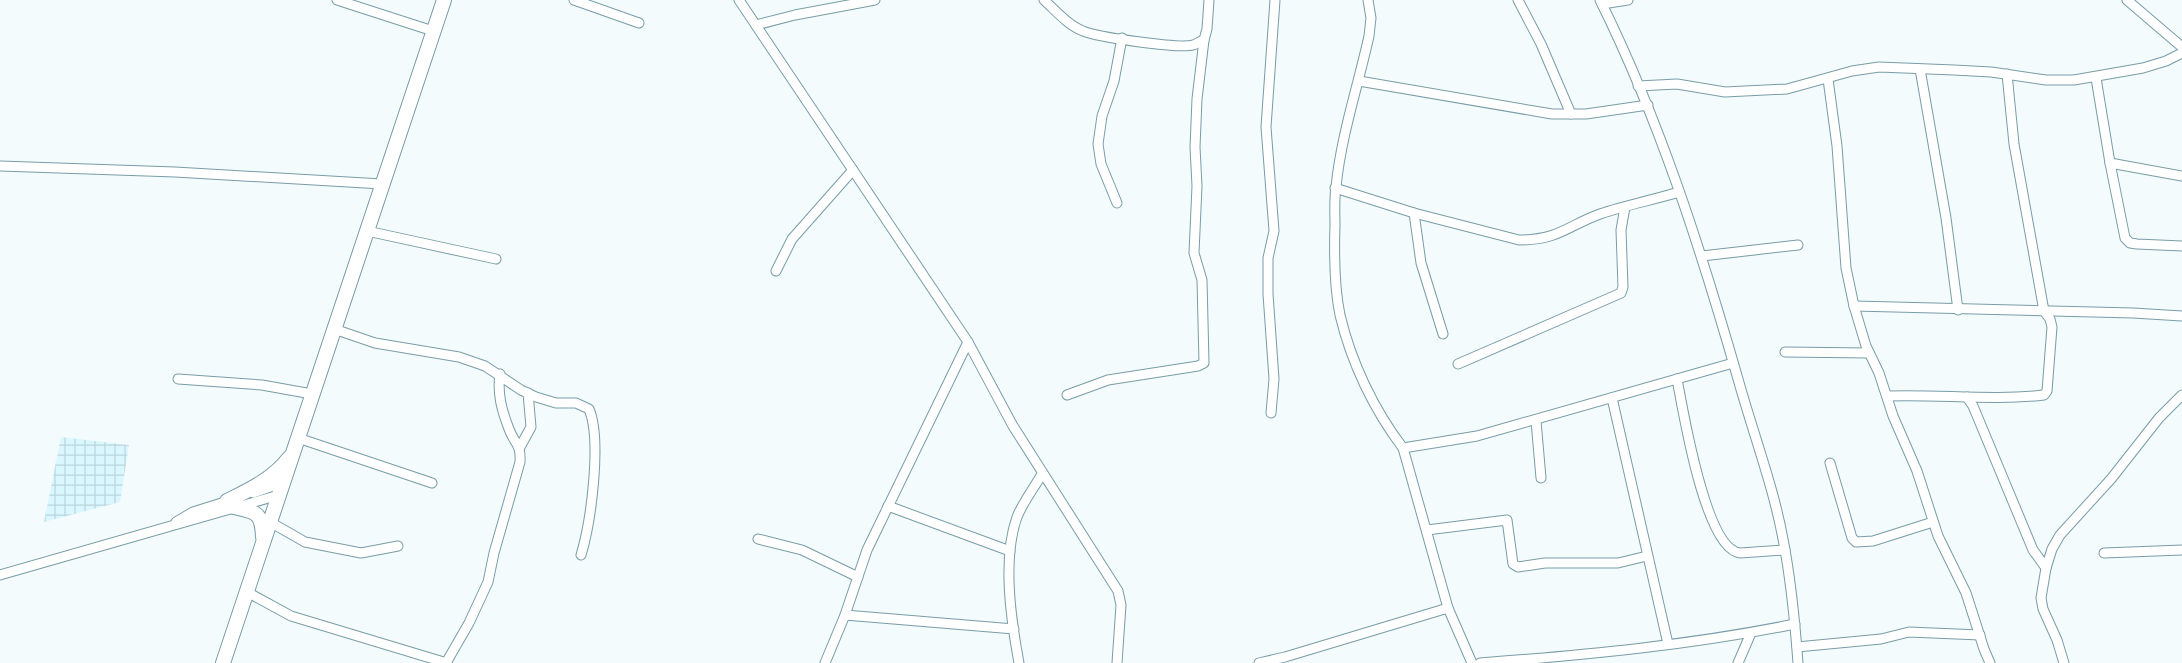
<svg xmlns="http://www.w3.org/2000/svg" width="2182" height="663" font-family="'Fira Sans Condensed',sans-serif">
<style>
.industrial{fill:url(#industrial-grid)}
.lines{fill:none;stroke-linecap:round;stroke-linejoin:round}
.minor-casing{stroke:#789da7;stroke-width:11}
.highway-casing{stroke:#789da7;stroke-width:16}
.minor{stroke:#fff;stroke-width:9}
.highway{stroke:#fff;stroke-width:14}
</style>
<defs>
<pattern id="industrial-grid" width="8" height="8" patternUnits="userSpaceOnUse" patternTransform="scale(1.25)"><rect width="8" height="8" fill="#daf7ff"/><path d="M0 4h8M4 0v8" fill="none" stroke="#bbd5dc"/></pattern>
</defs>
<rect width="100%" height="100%" fill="#f3fbfd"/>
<path class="industrial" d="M61 437 129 445 120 502 44 522Z"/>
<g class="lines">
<defs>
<g id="minor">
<path d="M337 0 433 31"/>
<path d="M574 0 639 23"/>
<path d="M739 0 968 342 1013 426 1118 591 1121 605 1117 663"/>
<path d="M1044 0C1056 11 1068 25 1083 31 1096 37 1180 49 1193 45 1197 44 1200 41 1204 40"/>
<path d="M1368 0 1371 18 1369 36C1358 86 1341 136 1336 187 1334 200 1335 213 1335 225 1334 255 1334 286 1340 315 1351 362 1374 410 1403 448L1477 436 1733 363"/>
<path d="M1518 0 1541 44 1571 114"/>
<path d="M1600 0C1660 121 1701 250 1738 379 1753 433 1773 485 1783 539 1791 580 1795 622 1798 663"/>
<path d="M2127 0 2182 47"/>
<path d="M1602 4 1628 0"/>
<path d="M756 25 795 15 875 0"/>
<path d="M1920 69 1946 218 1958 310"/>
<path d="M2096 78 2110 163 2182 176"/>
<path d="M1828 79 1837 146 1846 268 1854 306 1866 346 1879 373 1893 416 1917 471 1938 536 1966 593 1984 649 1990 663"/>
<path d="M1359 81 1552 114H1586L1648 105"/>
<path d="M1638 86 1677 84 1725 92 1787 89 1852 71 1879 67 1954 70 1991 72 2046 80H2074L2143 68 2166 61 2182 53"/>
<path d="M2110 163 2125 238 2130 243 2137 244 2182 246"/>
<path d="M0 166 175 172 382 184"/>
<path d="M1335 188 1414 213 1421 263 1443 334"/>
<path d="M1117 203 1101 164 1098 144 1102 116 1114 81 1122 38"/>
<path d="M1414 213 1519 240C1559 240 1567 226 1600 214 1626 205 1653 200 1679 192"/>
<path d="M367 231 496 259"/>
<path d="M1702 256 1798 245"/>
<path d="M776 271 792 239 853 170"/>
<path d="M1854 306 2133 313 2182 316"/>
<path d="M334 329 375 343 459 357 485 366 521 390 536 397 556 403H576L589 409C602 440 591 522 581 555"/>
<path d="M1785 352 1869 353"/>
<path d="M1458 364 1621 293 1623 287 1621 230 1625 207"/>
<path d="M178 379 262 385 312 394"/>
<path d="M1677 379C1683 410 1705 549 1740 553L1785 550"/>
<path d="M1067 395 1108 380 1198 366 1204 363 1202 280 1194 253 1197 186 1195 147 1197 99 1204 40 1207 29 1209 0"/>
<path d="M1887 396C1940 394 1992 401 2044 395L2047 391 2052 327 2050 319 2044 311 2014 144 2007 74"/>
<path d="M1967 397 1973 406 2033 550 2046 568"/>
<path d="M1612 398 1668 644"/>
<path d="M1271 413 1274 379 1268 294V258L1274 231 1266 127 1275 0"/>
<path d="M1536 421 1541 478"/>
<path d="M298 438 432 483"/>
<path d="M520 447 531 427 528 393"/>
<path d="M1403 448 1448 608 1472 663"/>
<path d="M1830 463 1852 538 1856 542 1873 541 1933 522"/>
<path d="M253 493 282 483"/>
<path d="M888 506 1010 551"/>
<path d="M176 522 193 512 231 500"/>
<path d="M270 522 305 542 361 553 398 546"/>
<path d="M1427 530 1507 520 1513 564 1518 567 1545 563H1618L1647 556"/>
<path d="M758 539 802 550 858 577"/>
<path d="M2104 553 2182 550"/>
<path d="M0 575 279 495"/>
<path d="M247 592 291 616 447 663"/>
<path d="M845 615 1014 629"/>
<path d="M1797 647 1881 639 1909 632 1980 635"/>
<path d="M446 663 469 623 488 582 494 553 520 462C521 443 515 445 509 429 502 411 497 394 500 374"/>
<path d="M825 663 845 615 867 550 968 342"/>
<path d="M1019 663C1011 620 1002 559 1017 517 1023 502 1034 488 1042 474"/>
<path d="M1259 663 1285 657 1448 608"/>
<path d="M1480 663C1586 655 1692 645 1795 624"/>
<path d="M1738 663 1751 633"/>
<path d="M2064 663 2057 640 2043 609 2041 598 2046 568 2052 549 2060 535 2111 479 2159 418 2182 395"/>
</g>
<g id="highway">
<path d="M227 501C249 490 273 479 289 458"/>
<path d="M234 507C256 512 262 512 263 537"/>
<path d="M223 663 444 0"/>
</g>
</defs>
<use href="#minor" class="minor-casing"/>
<use href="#highway" class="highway-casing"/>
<use href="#minor" class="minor"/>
<use href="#highway" class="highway"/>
</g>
</svg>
